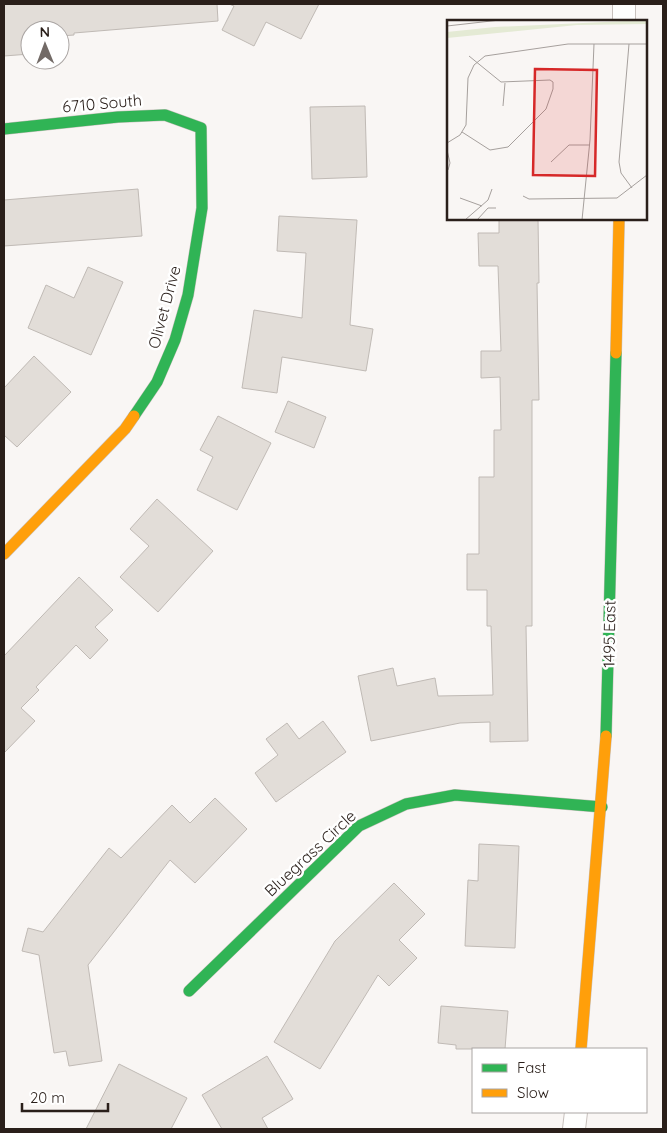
<svg xmlns="http://www.w3.org/2000/svg" width="667" height="1133" font-family="Quicksand,sans-serif">
<style>
.building{fill:#e2ddd8;stroke:#c0bab5}
.lines{fill:none;stroke-linecap:round;stroke-linejoin:round}
.street-casing{stroke:#c8c1bd;stroke-width:24}
.fast-casing{stroke:#c8c1bd;stroke-width:12}
.slow-casing{stroke:#c8c1bd;stroke-width:12}
.street{stroke:#fefefd;stroke-width:22}
.fast{stroke:#30b455;stroke-width:11}
.slow{stroke:#ff9f0a;stroke-width:11}
.labels{text-anchor:middle;dominant-baseline:central;stroke-width:5;stroke-linejoin:round;paint-order:stroke}
.street-label{font-size:16px;fill:#2a1f1a;stroke:#fff}
.inset-road{fill:none;stroke:#a6a09d;stroke-width:1}
.view{fill:#d62828;fill-opacity:0.15;stroke:#d62828;stroke-width:2.5}
.inset-edge{fill:none;stroke:#2a1f1a;stroke-width:2.5}
</style>
<rect width="100%" height="100%" fill="#f9f6f4"/>
<g class="building">
<path d="M4 4H217L218 21 74 33V35L60 36V30H30V54L4 56Z"/>
<path d="M229 4H319L301 39 266 22 254 46 222 30 234 6Z"/>
<path d="M365 106 367 177 312 179 310 107Z"/>
<path d="M138 189 142 236 4 246V200Z"/>
<path d="M279 216 357 220 350 325 373 329 366 371 282 357 277 393 242 388 254 310 302 318 306 253 277 251Z"/>
<path d="M499 219H538L539 283H537L539 400H532V626H526L528 741 490 742V722L460 723 371 741 358 676 393 668 397 686 435 678 438 696 493 695 491 626H487V590H467V554H479V477H494V430H501L500 377 481 378V351H501L498 266H479L478 233H499Z"/>
<path d="M88 267 123 282 91 355 28 328 46 285 74 298Z"/>
<path d="M34 356 71 392 17 447 4 435V388Z"/>
<path d="M288 401 326 417 314 448 275 432Z"/>
<path d="M218 416 271 443 237 510 197 490 213 457 200 450Z"/>
<path d="M157 499 213 551 158 612 120 577 149 546 130 529Z"/>
<path d="M79 577 113 610 95 627 108 640 90 659 76 645 36 687 39 690 21 708 35 721 4 753V656Z"/>
<path d="M323 721 346 752 276 802 255 773 278 755 266 739 287 723 299 739Z"/>
<path d="M215 798 247 829 195 883 170 860 88 965 102 1061 69 1066 66 1051 54 1053 39 955 22 951 28 928 43 932 109 848 121 858 172 805 190 823Z"/>
<path d="M479 844 519 846 515 948 465 946 468 880 478 881Z"/>
<path d="M394 883 425 914 399 940 417 958 389 986 378 975 320 1069 274 1042 335 941Z"/>
<path d="M441 1006 508 1011 505 1049H456V1045L438 1043Z"/>
<path d="M267 1056 293 1099 262 1118 268 1129H222L202 1095Z"/>
<path d="M119 1064 187 1098 171 1129H86Z"/>
</g>
<g class="lines">
<defs>
<g id="street">
<path d="M624 21V4"/>
<path d="M574 1129 576 1112"/>
</g>
<g id="fast">
<path d="M4 129 118 117 165 115 201 128 202 208 188 295 175 340 157 382 134 416"/>
<path d="M606 736 616 353"/>
<path d="M189 991 359 826 406 804 455 795 602 807"/>
</g>
<g id="slow">
<path d="M616 353 619 219"/>
<path d="M4 554 125 429 134 416"/>
<path d="M581 1049 606 736"/>
</g>
</defs>
<use href="#street" class="street-casing"/>
<use href="#fast" class="fast-casing"/>
<use href="#slow" class="slow-casing"/>
<use href="#street" class="street"/>
<use href="#fast" class="fast"/>
<use href="#slow" class="slow"/>
</g>
<g class="labels">
<g class="street-label">
<text transform="translate(102 103) rotate(-5)">6710 South</text>
<text transform="translate(164 307) rotate(-75)">Olivet Drive</text>
<text transform="translate(609 634) rotate(-89)">1495 East</text>
<text transform="translate(310 853) rotate(-43)">Bluegrass Circle</text>
</g>
</g>
<g transform="translate(447 20)">
<rect width="200" height="200" fill="#f9f6f4"/>
<path d="M200 0V4L130 5 0 18V12L48 7Z" fill="#e4ead4"/>
<path class="inset-road" d="M0 6 53 0M182 24 172 142 174 153 185 168M56 86 58 63M15 112 43 130 61 127 99 89 106 69V62L103 60 54 62 22 36M0 123 13 115 19 105 21 58 27 45 38 36 121 24H200M0 130 3 143 1 150M104 142 122 125H143M76 176 82 179 170 178 200 155M13 178 35 186M18 200 41 180 45 169M30 200 41 188H49M135 200 143 120 147 24"/>
<path class="view" d="M88 49 150 50 148 156 86 155Z"/>
<rect width="200" height="200" class="inset-edge"/>
</g>
<rect width="667" height="1133" fill="none" stroke="#2a1f1a" stroke-width="10"/>
<rect x="472" y="1048" width="175" height="65" fill="#ffffff" stroke="#aaa5a3"/>
<rect x="482" y="1064" width="25" height="8" fill="#30b455" stroke="#aaa5a3"/>
<text x="517" y="1073" font-size="15" fill="#2a1f1a">Fast</text>
<rect x="482" y="1089" width="25" height="8" fill="#ff9f0a" stroke="#aaa5a3"/>
<text x="517" y="1098" font-size="15" fill="#2a1f1a">Slow</text>
<g transform="translate(45 45) rotate(359)"><circle r="24" fill="#ffffff" stroke="#aaa5a3"/>
<path d="M0-4L9 19L0 12L-9 19Z" fill="#726a66"/>
<text y="-8" font-size="14" font-weight="bold" text-anchor="middle" fill="#2a1f1a">N</text>
</g>
<path d="M22 1103v8h86v-8" fill="none" stroke="#2a1f1a" stroke-width="2.5"/>
<text x="30" y="1103" font-size="15" fill="#2a1f1a" stroke="#ffffff" stroke-width="4" paint-order="stroke">20 m</text>
</svg>
